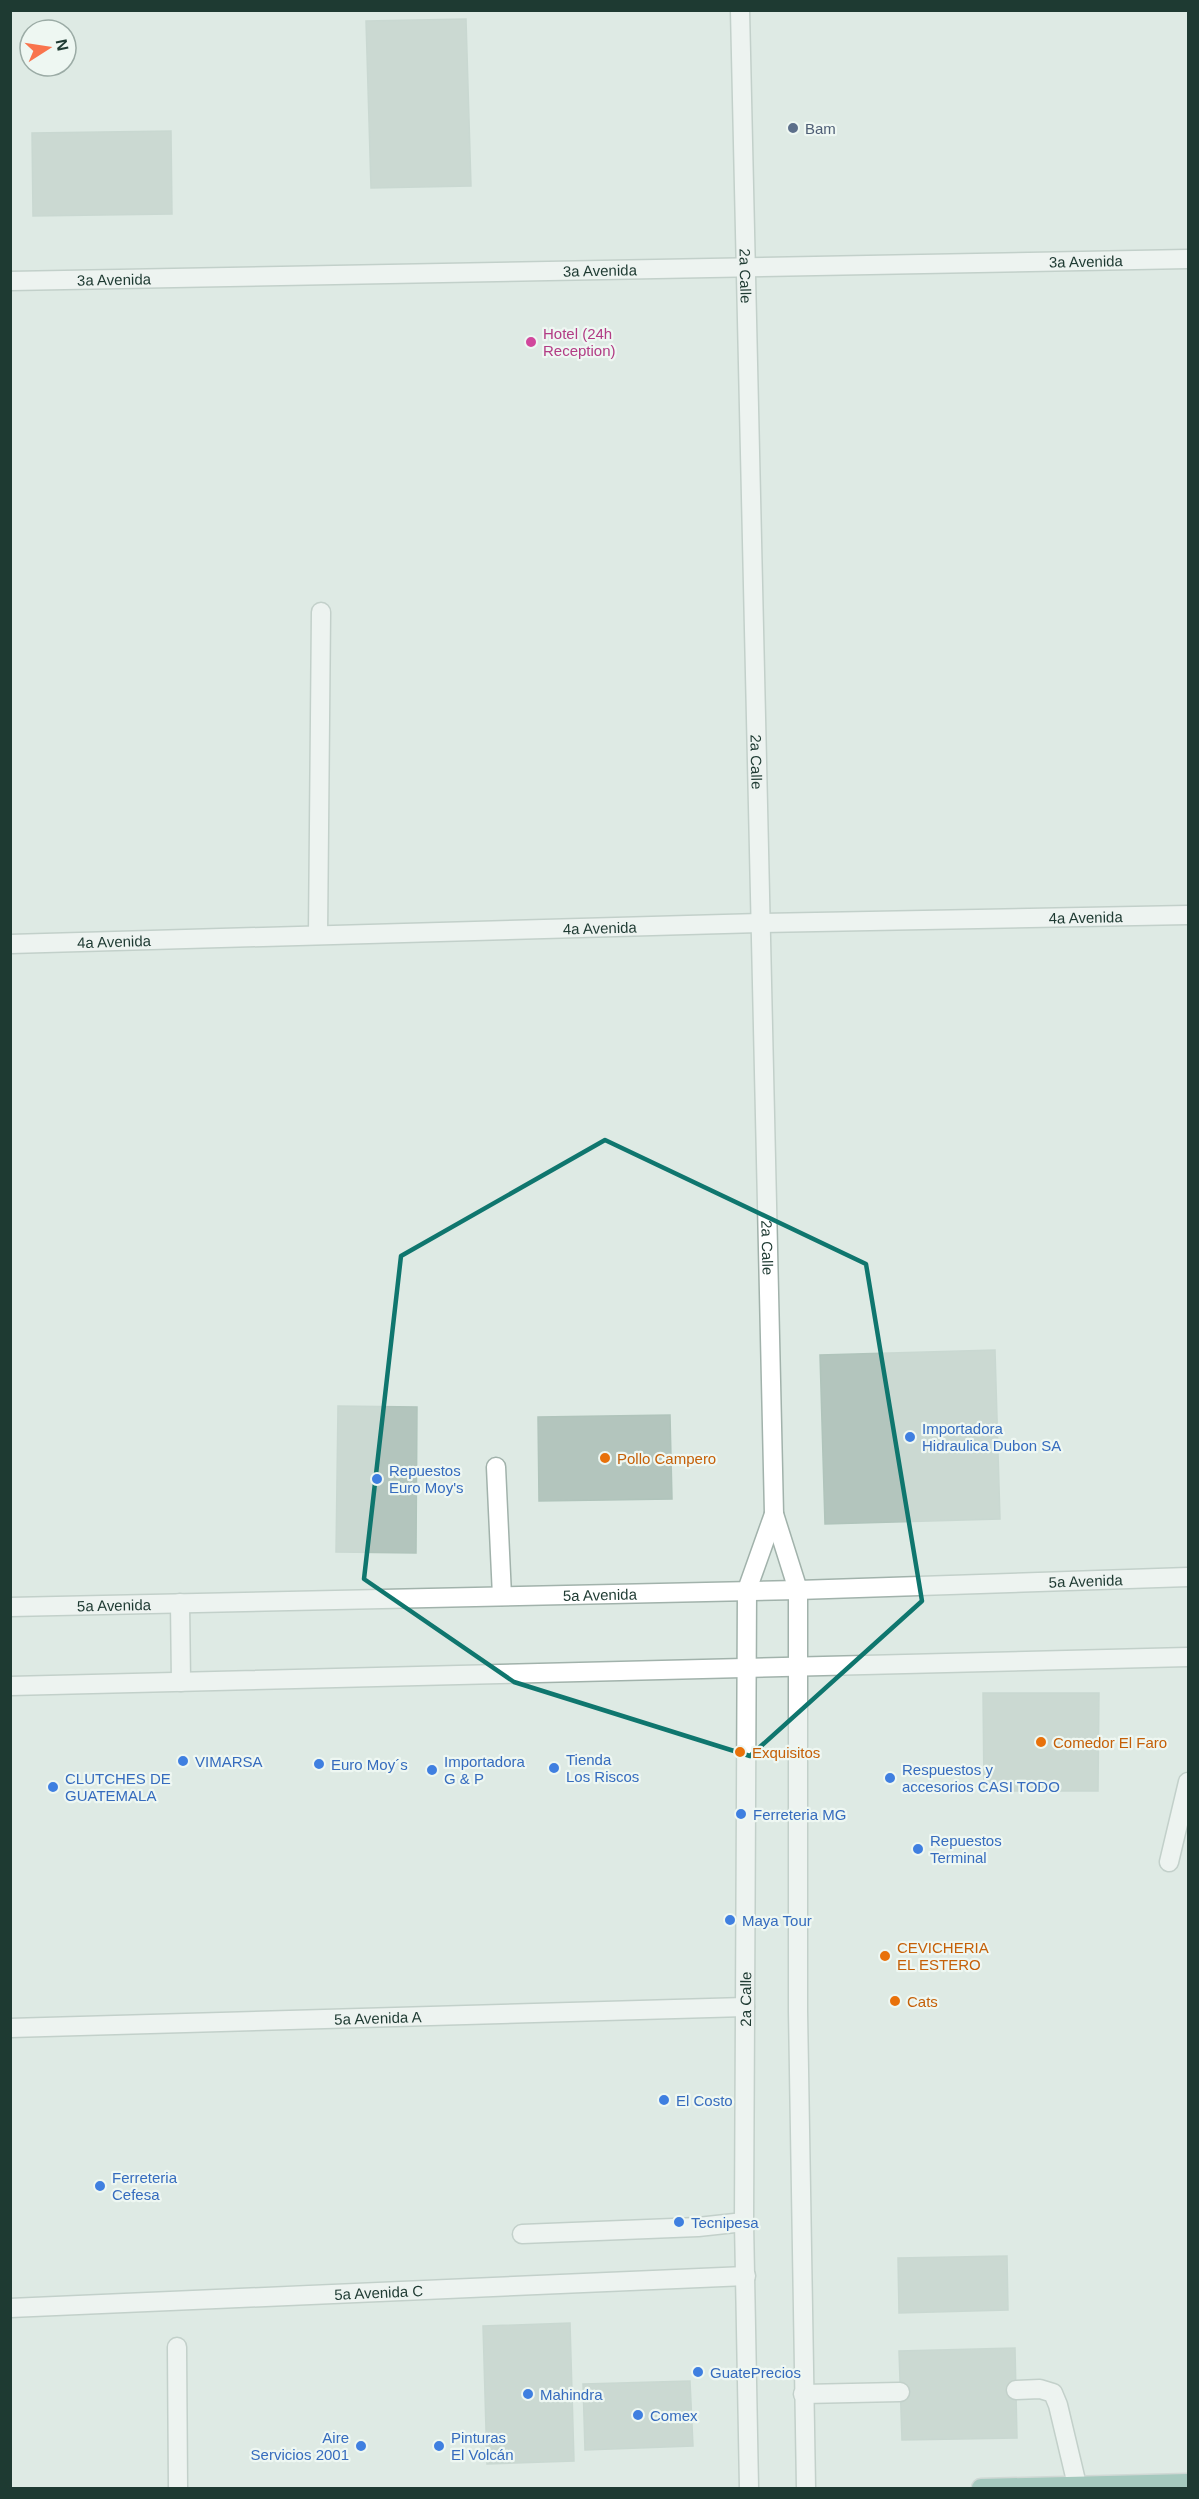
<svg xmlns="http://www.w3.org/2000/svg" width="1199" height="2499" font-family="Arial,sans-serif">
<style>
.building{fill:#b3c5bd;stroke:#b0c4bb;stroke-width:1.5}
.lines{fill:none;stroke-linecap:round;stroke-linejoin:round}
.service-casing{stroke:#a1b2ab;stroke-width:21}
.minor-casing{stroke:#a1b2ab;stroke-width:21}
.tertiary-casing{stroke:#a1b2ab;stroke-width:21}
.primary-casing{stroke:#bcc4c2;stroke-width:21}
.service{stroke:#fff;stroke-width:18}
.minor{stroke:#fff;stroke-width:18}
.tertiary{stroke:#fff;stroke-width:18}
.primary{stroke:#60a290;stroke-width:18}
.marked{fill:none;stroke:#0f766e;stroke-width:4.5;stroke-linejoin:round}
.service-dot{fill:#5c6f8a;stroke:#eef7f2;stroke-width:2}
.hotel-dot{fill:#d1479c;stroke:#eef7f2;stroke-width:2}
.shop-dot{fill:#3f7fe0;stroke:#eef7f2;stroke-width:2}
.food-dot{fill:#e8710a;stroke:#eef7f2;stroke-width:2}
.labels{text-anchor:middle;dominant-baseline:central;stroke-width:4.5;stroke-linejoin:round;paint-order:stroke}
.service-label{font-size:15px;fill:#4e5e75;stroke:#eef7f2;text-anchor:start}
.street-label{font-size:15px;fill:#1e3a32;stroke:#eef7f2}
.hotel-label{font-size:15px;fill:#b23c85;stroke:#eef7f2;text-anchor:start}
.shop-label{font-size:15px;fill:#366cbe;stroke:#eef7f2;text-anchor:start}
.food-label{font-size:15px;fill:#c56008;stroke:#eef7f2;text-anchor:start}
</style>
<rect width="100%" height="100%" fill="#deeae4"/>
<g class="building">
<path d="M466 19 471 186 371 188 366 21Z"/>
<path d="M171 131 172 214 33 216 32 133Z"/>
<path d="M995 1350 1000 1519 825 1524 820 1355Z"/>
<path d="M338 1406 417 1407 416 1553 336 1552Z"/>
<path d="M670 1415 672 1499 539 1501 538 1417Z"/>
<path d="M983 1693H1099L1098 1791H984Z"/>
<path d="M1007 2256 1008 2310 899 2313 898 2258Z"/>
<path d="M570 2323 574 2461 487 2464 483 2326Z"/>
<path d="M1015 2348 1017 2438 902 2440 899 2351Z"/>
<path d="M690 2381 693 2446 585 2450 583 2384Z"/>
</g>
<g class="lines">
<defs>
<g id="service">
<path d="M318 935 321 612"/>
<path d="M496 1467 502 1596"/>
<path d="M1169 1862 1188 1782"/>
<path d="M522 2234 698 2227 744 2222"/>
<path d="M177 2347 178 2488"/>
<path d="M1016 2390 1040 2389 1053 2393 1058 2405 1077 2485"/>
<path d="M803 2394 900 2392"/>
</g>
<g id="minor">
<path id="s1" d="M10 281 1188 259"/>
<path id="s2" d="M10 944 760 923 1188 915"/>
<path id="s3" d="M10 2028 745 2007"/>
<path id="s4" d="M10 2308 746 2276"/>
</g>
<g id="tertiary">
<path id="s5" d="M740 10 774 1514 798 1590V2011L806 2488"/>
<path d="M180 1603 181 1682"/>
<path id="s6" d="M10 1607 798 1590 1188 1577"/>
<path d="M10 1686 1188 1657"/>
<path id="s7" d="M749 2488 744 2222 747 1590 774 1514"/>
</g>
<path id="primary" d="M981 2488 1188 2483"/>
</defs>
<use href="#service" class="service-casing"/>
<use href="#minor" class="minor-casing"/>
<use href="#tertiary" class="tertiary-casing"/>
<use href="#primary" class="primary-casing"/>
<use href="#service" class="service"/>
<use href="#minor" class="minor"/>
<use href="#tertiary" class="tertiary"/>
<use href="#primary" class="primary"/>
</g>
<path d="M0 0H1199V2499H0ZM605 1140 866 1264 922 1601 750 1756 514 1682 364 1579 401 1256Z" fill="#deeae4" fill-opacity=".55" fill-rule="evenodd"/>
<path class="marked" d="M605 1140 866 1264 922 1601 750 1756 514 1682 364 1579 401 1256Z"/>
<circle class="service-dot" cx="793" cy="128" r="6"/>
<circle class="hotel-dot" cx="531" cy="342" r="6"/>
<g class="shop-dot">
<circle cx="910" cy="1437" r="6"/>
<circle cx="377" cy="1479" r="6"/>
<circle cx="183" cy="1761" r="6"/>
<circle cx="319" cy="1764" r="6"/>
<circle cx="554" cy="1768" r="6"/>
<circle cx="432" cy="1770" r="6"/>
<circle cx="890" cy="1778" r="6"/>
<circle cx="53" cy="1787" r="6"/>
<circle cx="741" cy="1814" r="6"/>
<circle cx="918" cy="1849" r="6"/>
<circle cx="730" cy="1920" r="6"/>
<circle cx="664" cy="2100" r="6"/>
<circle cx="100" cy="2186" r="6"/>
<circle cx="679" cy="2222" r="6"/>
<circle cx="698" cy="2372" r="6"/>
<circle cx="528" cy="2394" r="6"/>
<circle cx="638" cy="2415" r="6"/>
<circle cx="361" cy="2446" r="6"/>
<circle cx="439" cy="2446" r="6"/>
</g>
<g class="food-dot">
<circle cx="605" cy="1458" r="6"/>
<circle cx="1041" cy="1742" r="6"/>
<circle cx="740" cy="1752" r="6"/>
<circle cx="885" cy="1956" r="6"/>
<circle cx="895" cy="2001" r="6"/>
</g>
<g class="labels">
<g class="service-label">
<text x="805" y="128">Bam</text>
</g>
<g class="street-label">
<text stroke="none"><textPath href="#s1" startOffset="1076">3a Avenida</textPath></text>
<text stroke="none"><textPath href="#s1" startOffset="590">3a Avenida</textPath></text>
<text stroke="none"><textPath href="#s5" startOffset="266">2a Calle</textPath></text>
<text stroke="none"><textPath href="#s1" startOffset="104">3a Avenida</textPath></text>
<text stroke="none"><textPath href="#s5" startOffset="752">2a Calle</textPath></text>
<text stroke="none"><textPath href="#s2" startOffset="1076">4a Avenida</textPath></text>
<text stroke="none"><textPath href="#s2" startOffset="590">4a Avenida</textPath></text>
<text stroke="none"><textPath href="#s2" startOffset="104">4a Avenida</textPath></text>
<text stroke="none"><textPath href="#s5" startOffset="1238">2a Calle</textPath></text>
<text stroke="none"><textPath href="#s6" startOffset="1076">5a Avenida</textPath></text>
<text stroke="none"><textPath href="#s6" startOffset="590">5a Avenida</textPath></text>
<text stroke="none"><textPath href="#s6" startOffset="104">5a Avenida</textPath></text>
<text stroke="none"><textPath href="#s7" startOffset="489">2a Calle</textPath></text>
<text stroke="none"><textPath href="#s3" startOffset="368">5a Avenida A</textPath></text>
<text stroke="none"><textPath href="#s4" startOffset="369">5a Avenida C</textPath></text>
</g>
<g class="hotel-label">
<text x="543" y="333">Hotel (24h<tspan x="543" dy="17">Reception)</tspan></text>
</g>
<g class="shop-label">
<text x="922" y="1428">Importadora<tspan x="922" dy="17">Hidraulica Dubon SA</tspan></text>
<text x="389" y="1470">Repuestos<tspan x="389" dy="17">Euro Moy's</tspan></text>
<text x="566" y="1759">Tienda<tspan x="566" dy="17">Los Riscos</tspan></text>
<text x="195" y="1761">VIMARSA</text>
<text x="444" y="1761">Importadora<tspan x="444" dy="17">G &amp; P</tspan></text>
<text x="331" y="1764">Euro Moy´s</text>
<text x="902" y="1769">Respuestos y<tspan x="902" dy="17">accesorios CASI TODO</tspan></text>
<text x="65" y="1778">CLUTCHES DE<tspan x="65" dy="17">GUATEMALA</tspan></text>
<text x="753" y="1814">Ferreteria MG</text>
<text x="930" y="1840">Repuestos<tspan x="930" dy="17">Terminal</tspan></text>
<text x="742" y="1920">Maya Tour</text>
<text x="676" y="2100">El Costo</text>
<text x="112" y="2177">Ferreteria<tspan x="112" dy="17">Cefesa</tspan></text>
<text x="691" y="2222">Tecnipesa</text>
<text x="710" y="2372">GuatePrecios</text>
<text x="540" y="2394">Mahindra</text>
<text x="650" y="2415">Comex</text>
<text x="349" y="2437" text-anchor="end">Aire<tspan x="349" dy="17">Servicios 2001</tspan></text>
<text x="451" y="2437">Pinturas<tspan x="451" dy="17">El Volcán</tspan></text>
</g>
<g class="food-label">
<text x="617" y="1458">Pollo Campero</text>
<text x="1053" y="1742">Comedor El Faro</text>
<text x="752" y="1752">Exquisitos</text>
<text x="897" y="1947">CEVICHERIA<tspan x="897" dy="17">EL ESTERO</tspan></text>
<text x="907" y="2001">Cats</text>
</g>
</g>
<rect width="1199" height="2499" fill="none" stroke="#1e3a32" stroke-width="24"/>
<g transform="translate(48 48) rotate(78)"><circle r="28" fill="#eef7f2" stroke="#9baba5" stroke-width="1.5"/>
<path d="M0-4.5L10 22L0 15L-10 22Z" fill="#f9744d"/>
<text y="-9" font-size="16" font-weight="bold" text-anchor="middle" fill="#1e3a32">N</text>
</g>
</svg>
